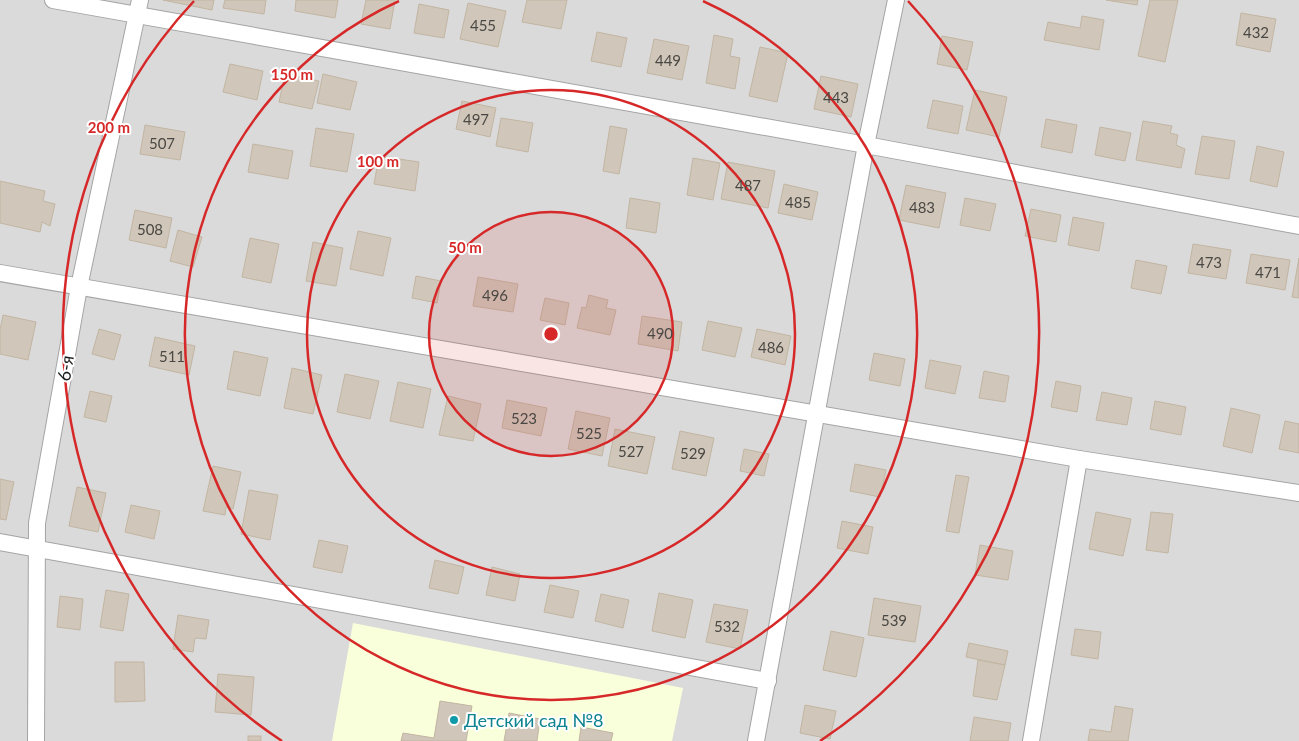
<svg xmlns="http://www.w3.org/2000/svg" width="1299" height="741" font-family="Lato,sans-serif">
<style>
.residential{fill:#dbdada}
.education{fill:#faffdb}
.building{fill:#d0c7ba;stroke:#c2b5a2}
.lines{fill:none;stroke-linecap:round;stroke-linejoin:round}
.minor-casing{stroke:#a4a4a4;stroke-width:18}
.minor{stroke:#fff;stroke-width:16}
.ring{fill:none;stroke:#d62828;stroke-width:2.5}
.culture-dot{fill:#0f9aa8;stroke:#fff;stroke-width:2}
.labels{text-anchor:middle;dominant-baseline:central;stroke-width:4;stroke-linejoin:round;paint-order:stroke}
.number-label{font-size:15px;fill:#4a4844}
.street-label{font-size:18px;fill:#1d1d1d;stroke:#fff}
.culture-label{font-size:18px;fill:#0d838f;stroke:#fff;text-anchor:start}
.centre{fill:#d62828;stroke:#fff;stroke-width:2.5}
.ring-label{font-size:15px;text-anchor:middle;font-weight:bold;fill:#d62828;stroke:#fff;stroke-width:4;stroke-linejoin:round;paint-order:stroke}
</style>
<rect width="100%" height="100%" fill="#efede1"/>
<rect class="residential" x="0" y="0" width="1299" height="741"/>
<path class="education" d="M353 623 683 688 672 741H332Z"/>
<g class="building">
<path d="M163 0H214L212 10Z"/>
<path d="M225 0H266L264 14 223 8Z"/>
<path d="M296 0H338L335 18 295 11Z"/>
<path d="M366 0H395L390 29 361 24Z"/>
<path d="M527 0H567L561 29 522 22Z"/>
<path d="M1106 0H1138L1137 5Z"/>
<path d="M1150 0H1178L1165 62 1138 56Z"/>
<path d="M468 3 506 11 498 47 460 39Z"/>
<path d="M419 4 449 10 444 38 414 33Z"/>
<path d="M1241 13 1276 19 1270 52 1236 45Z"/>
<path d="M1082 16 1104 20 1099 50 1044 40 1048 22 1080 28Z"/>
<path d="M597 32 627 38 621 67 591 61Z"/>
<path d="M714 35 733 39 730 56 740 58 735 89 706 83Z"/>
<path d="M942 36 973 42 967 70 937 64Z"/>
<path d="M654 39 689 46 682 80 647 73Z"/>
<path d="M760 47 788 53 777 102 749 96Z"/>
<path d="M230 64 263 71 257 100 223 92Z"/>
<path d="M285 74 319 81 312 109 279 102Z"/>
<path d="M323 74 357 82 350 110 317 103Z"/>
<path d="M821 76 858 84 851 117 814 109Z"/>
<path d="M975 90 1007 97 999 137 966 130Z"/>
<path d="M933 100 963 106 958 134 927 128Z"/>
<path d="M462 101 496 108 490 137 456 129Z"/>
<path d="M501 118 533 123 528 152 496 146Z"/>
<path d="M1046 119 1077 125 1072 153 1041 147Z"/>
<path d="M1143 121 1172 126 1170 133 1178 135 1176 145 1185 149 1181 168 1136 160Z"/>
<path d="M145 125 185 132 180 160 140 154Z"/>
<path d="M610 126 627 129 619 174 603 171Z"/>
<path d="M1100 127 1131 133 1125 161 1095 155Z"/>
<path d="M316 128 354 134 347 172 310 166Z"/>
<path d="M1202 136 1235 141 1229 179 1195 174Z"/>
<path d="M253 144 293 151 288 179 248 172Z"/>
<path d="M1257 146 1284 152 1277 187 1250 181Z"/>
<path d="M379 156 419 162 415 191 374 184Z"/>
<path d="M693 158 720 163 713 200 687 195Z"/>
<path d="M728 162 775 171 768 208 721 199Z"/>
<path d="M0 181 45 191 43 201 55 204 50 226 42 222 40 232 0 223Z"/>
<path d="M784 184 818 192 812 220 778 213Z"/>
<path d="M906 185 946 193 939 228 899 220Z"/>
<path d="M630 198 660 203 656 233 626 228Z"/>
<path d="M965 198 996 204 990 231 960 225Z"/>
<path d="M1031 209 1061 215 1056 242 1025 236Z"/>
<path d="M135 210 172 218 166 248 129 240Z"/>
<path d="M1073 217 1104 223 1099 251 1068 245Z"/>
<path d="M178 230 202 237 193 267 170 261Z"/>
<path d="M358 231 391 238 383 276 350 269Z"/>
<path d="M250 238 279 244 271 283 242 277Z"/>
<path d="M313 242 343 248 336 286 306 281Z"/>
<path d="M1193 244 1231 250 1226 279 1188 273Z"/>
<path d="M1251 254 1290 260 1285 290 1246 283Z"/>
<path d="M1299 258V298L1292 297Z"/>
<path d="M1136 260 1167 266 1161 294 1131 288Z"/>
<path d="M416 276 441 281 437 303 412 298Z"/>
<path d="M478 277 518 284 513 312 473 306Z"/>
<path d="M589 295 608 300 606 308 616 310 610 335 577 328 582 307 586 308Z"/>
<path d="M545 298 569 303 565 325 540 320Z"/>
<path d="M3 315 36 322 28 360 0 354V330Z"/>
<path d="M642 316 682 322 678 351 638 344Z"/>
<path d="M708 321 742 328 735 357 702 350Z"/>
<path d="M99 329 121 335 114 360 92 354Z"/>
<path d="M757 329 791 336 785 365 751 357Z"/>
<path d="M155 337 195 346 189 375 149 366Z"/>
<path d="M234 351 268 358 260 396 227 389Z"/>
<path d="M874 353 905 359 900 386 869 380Z"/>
<path d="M930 360 961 366 955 394 925 388Z"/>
<path d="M292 368 322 375 313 414 284 408Z"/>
<path d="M984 371 1009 376 1005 402 979 398Z"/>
<path d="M345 374 379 381 370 419 337 412Z"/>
<path d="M1056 381 1081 386 1077 412 1051 407Z"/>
<path d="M398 382 431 389 423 428 390 421Z"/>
<path d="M90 391 112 396 106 422 84 417Z"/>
<path d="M1102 392 1132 398 1127 425 1096 420Z"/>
<path d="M448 396 481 404 473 441 439 435Z"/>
<path d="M507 400 547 408 541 436 502 428Z"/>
<path d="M1155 401 1186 407 1181 435 1150 429Z"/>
<path d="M1231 408 1260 415 1252 453 1223 446Z"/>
<path d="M576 411 610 418 602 456 568 449Z"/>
<path d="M1285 421 1299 424V453L1279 449Z"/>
<path d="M615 429 655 437 647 474 608 466Z"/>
<path d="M680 431 714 438 706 476 672 469Z"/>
<path d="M744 449 769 454 764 476 740 471Z"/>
<path d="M855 464 886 470 880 497 850 491Z"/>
<path d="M213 466 241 472 233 509 226 507 225 515 203 511Z"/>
<path d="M956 475 969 477 959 533 946 531Z"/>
<path d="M0 479 14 482 6 520 0 519Z"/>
<path d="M77 487 106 493 98 532 69 526Z"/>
<path d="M249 490 278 495 270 540 241 534Z"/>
<path d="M131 505 160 511 154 539 125 532Z"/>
<path d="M1096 512 1131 519 1123 556 1089 549Z"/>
<path d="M1151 512 1173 514 1168 553 1146 550Z"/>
<path d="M842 521 873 527 868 554 837 548Z"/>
<path d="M319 540 348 546 342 573 313 567Z"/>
<path d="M980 545 1013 551 1008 580 975 575Z"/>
<path d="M435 560 464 567 458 594 429 588Z"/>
<path d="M492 567 520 574 515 601 486 595Z"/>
<path d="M550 585 579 591 573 618 544 612Z"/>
<path d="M106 590 129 594 123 631 100 627Z"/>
<path d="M659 593 693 600 685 638 652 631Z"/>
<path d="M601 594 629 600 623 628 595 621Z"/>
<path d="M60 596 83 599 80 630 57 627Z"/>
<path d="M874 598 921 606 915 642 868 635Z"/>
<path d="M714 604 748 610 740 649 706 642Z"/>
<path d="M178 615 209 620 206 639 195 638 193 652 173 649Z"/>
<path d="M1075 629 1101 632 1098 659 1071 655Z"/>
<path d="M831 631 864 638 856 677 823 670Z"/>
<path d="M969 643 1008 651 1005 665 966 657Z"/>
<path d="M978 660 1005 665 997 700 973 696Z"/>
<path d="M115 662H144L145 701 115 702Z"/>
<path d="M218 674 254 677 251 715 215 712Z"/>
<path d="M440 701 472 706 466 741H401L403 733 434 738Z"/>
<path d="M805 705 836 711 830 739 800 733Z"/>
<path d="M1115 706 1133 709 1128 741H1088L1090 729 1111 732Z"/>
<path d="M509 713 540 719 537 741H504Z"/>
<path d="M974 717 1011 723 1008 741H970Z"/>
<path d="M581 727 613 733 611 741H579Z"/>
<rect x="248" y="736" width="13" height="5"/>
</g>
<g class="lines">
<defs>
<g id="minor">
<path d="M53 0 866 145 1299 226"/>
<path d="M0 273 1079 459 1299 493"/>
<path d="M0 542 768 681"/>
<path d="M36 741 37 523 79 287 140 0"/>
<path d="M756 741 866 145 896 0"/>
<path d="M1031 741 1079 459"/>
</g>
</defs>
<use href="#minor" class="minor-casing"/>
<use href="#minor" class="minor"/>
</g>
<circle cx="551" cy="334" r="122" fill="#d62828" fill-opacity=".12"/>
<g class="ring">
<circle cx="551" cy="334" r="122"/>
<circle cx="551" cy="334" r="244"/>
<path d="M703 1A366 366 0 1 1 399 1"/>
<path d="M282 741A488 488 0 0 1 194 1M908 1A488 488 0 0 1 820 741"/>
</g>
<circle class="culture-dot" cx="454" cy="720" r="5"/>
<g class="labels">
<g class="number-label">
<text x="483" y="25">455</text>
<text x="1256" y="32">432</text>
<text x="668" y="60">449</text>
<text x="836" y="97">443</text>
<text x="476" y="119">497</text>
<text x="162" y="143">507</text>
<text x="748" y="185">487</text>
<text x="798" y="202">485</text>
<text x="922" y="207">483</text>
<text x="150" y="229">508</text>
<text x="1209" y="262">473</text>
<text x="1268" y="272">471</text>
<text x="495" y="295">496</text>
<text x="660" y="333">490</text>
<text x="771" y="347">486</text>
<text x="172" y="356">511</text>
<text x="524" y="418">523</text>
<text x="589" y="433">525</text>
<text x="631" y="451">527</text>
<text x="693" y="453">529</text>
<text x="894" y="620">539</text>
<text x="727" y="626">532</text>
</g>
<g class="street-label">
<text transform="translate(65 368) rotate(-80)">6-я</text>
</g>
<g class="culture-label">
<text x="464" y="720">Детский сад №8</text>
</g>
</g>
<circle cx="551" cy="334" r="8" class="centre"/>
<g class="ring-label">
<text x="292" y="80">150 m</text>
<text x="109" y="133">200 m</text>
<text x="378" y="167">100 m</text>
<text x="465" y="253">50 m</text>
</g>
</svg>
